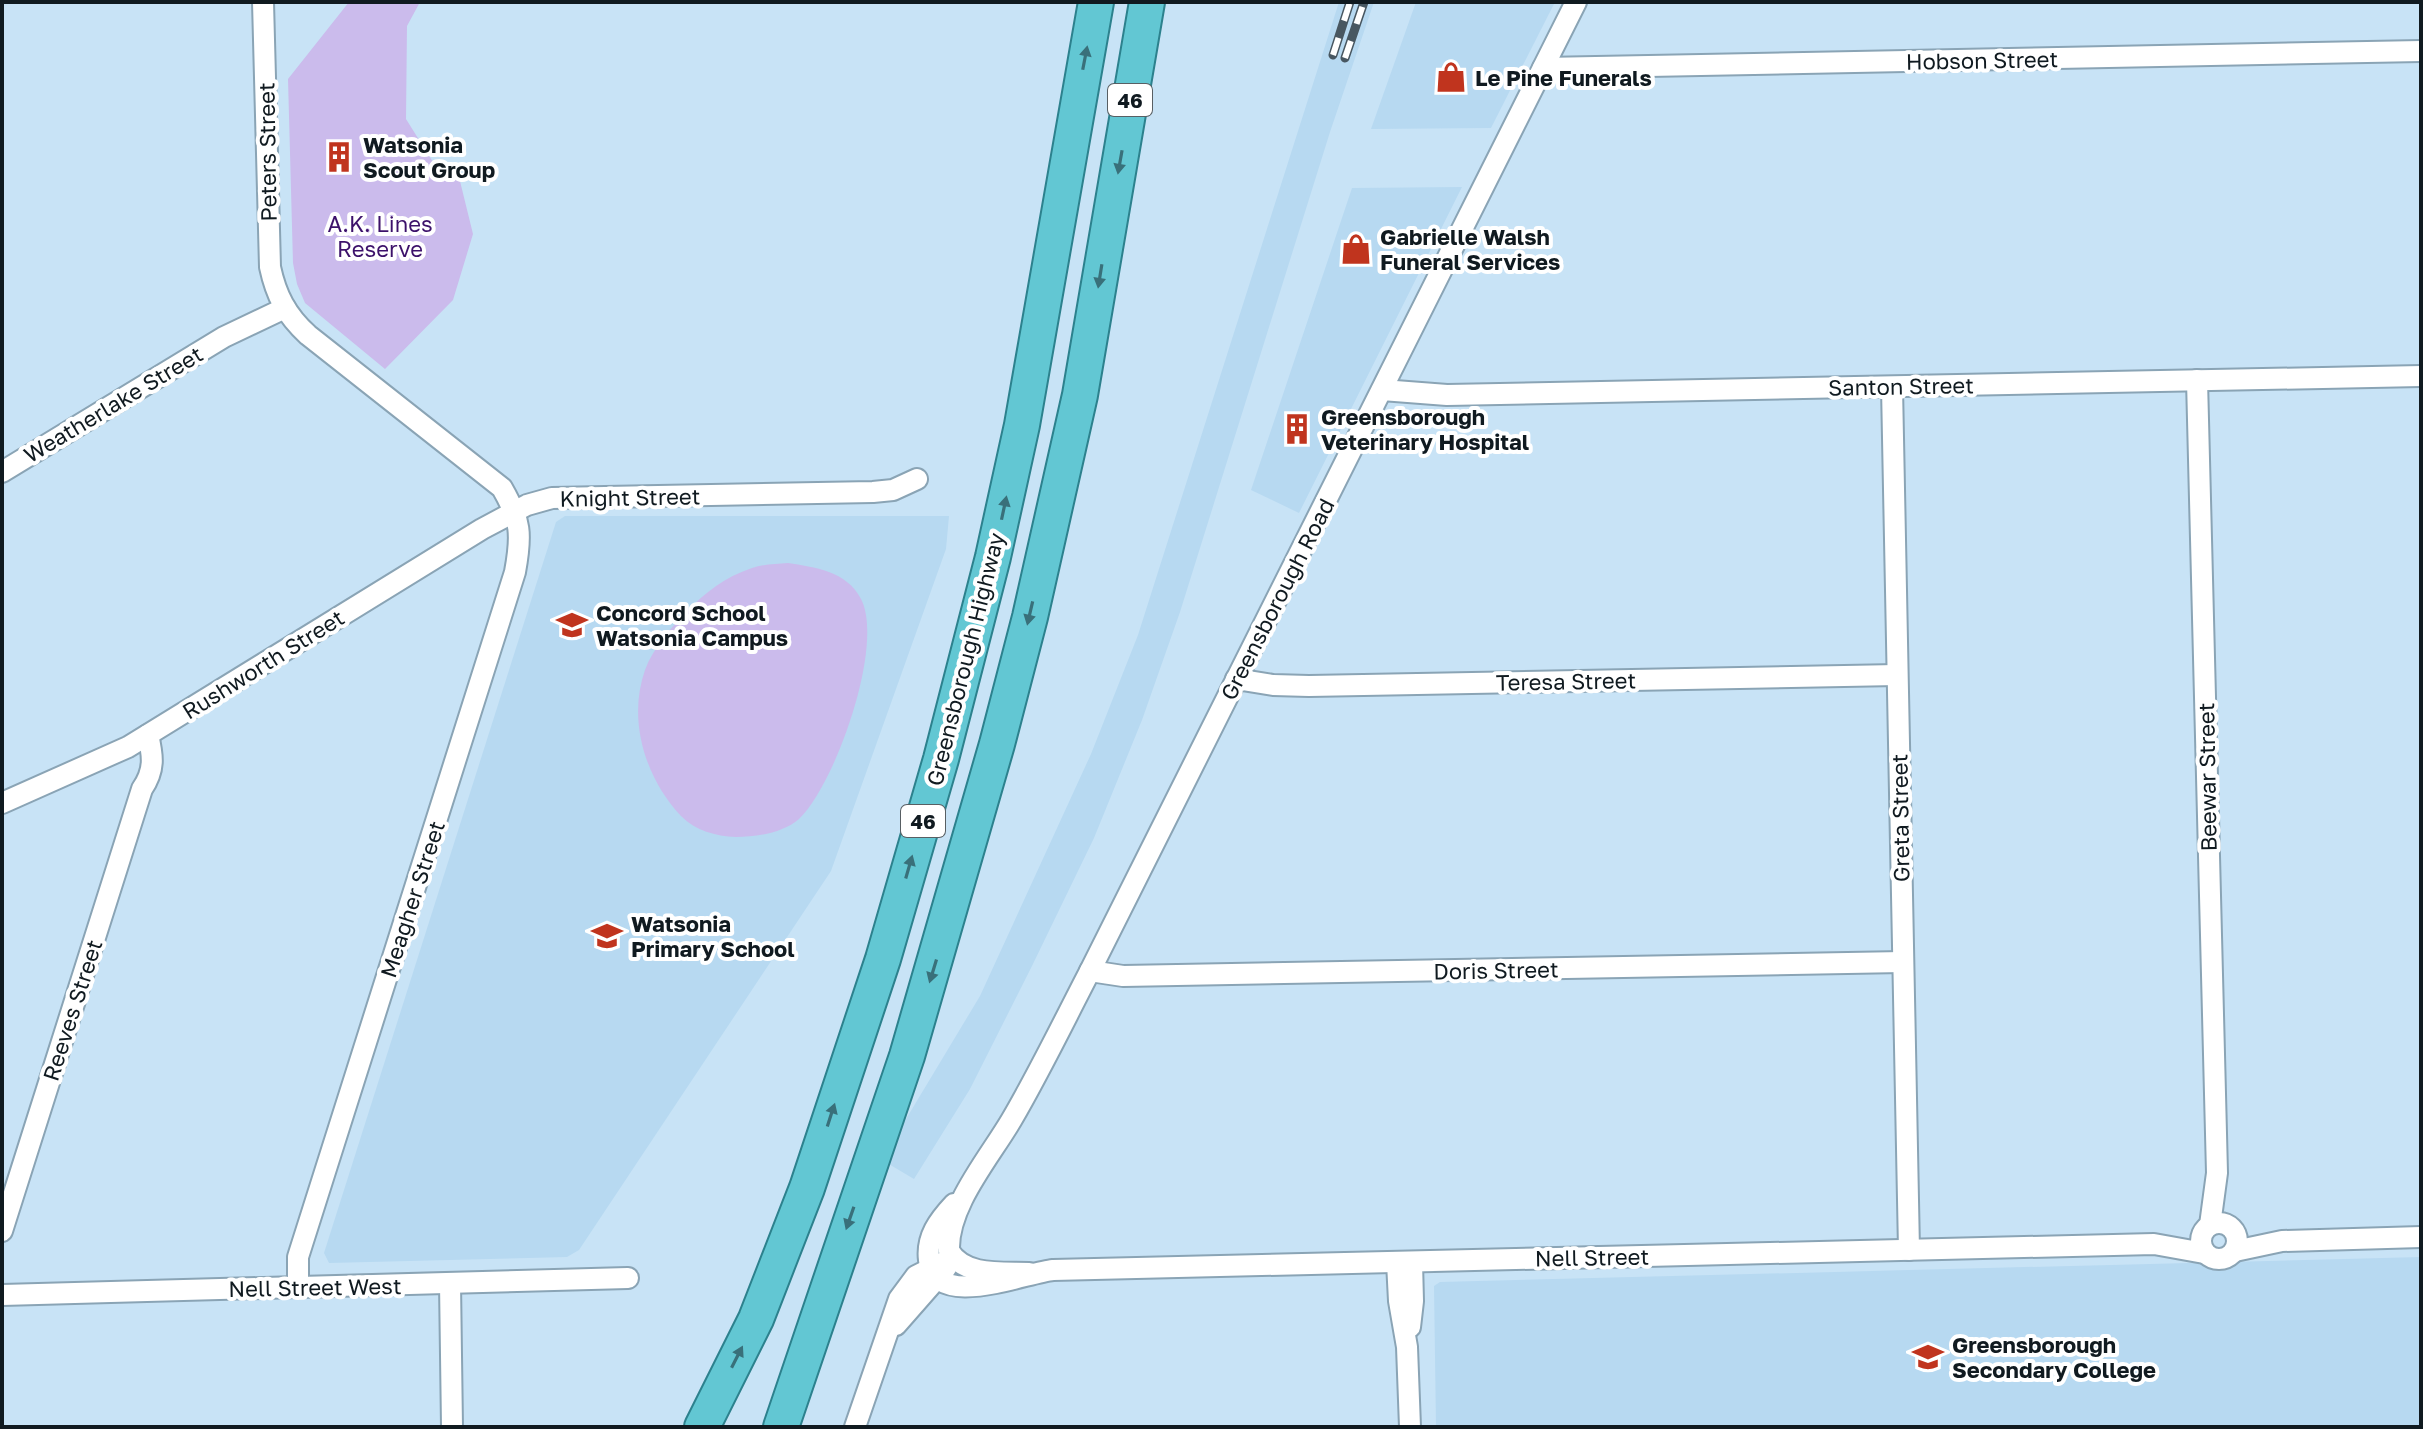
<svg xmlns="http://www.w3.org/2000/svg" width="2423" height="1429" font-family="'Golos Text',sans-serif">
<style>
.built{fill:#b7d9f1}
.green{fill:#cbbbec}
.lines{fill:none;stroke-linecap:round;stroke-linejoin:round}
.minor-casing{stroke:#8aa4b5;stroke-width:24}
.trunk-casing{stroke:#2c818d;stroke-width:38}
.minor{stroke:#fff;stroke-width:20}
.trunk{stroke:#62c7d3;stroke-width:34}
.rail-casing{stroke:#485761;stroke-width:9}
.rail{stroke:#fff;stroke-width:6;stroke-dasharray:18;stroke-linecap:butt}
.oneway{fill:#39707a}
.labels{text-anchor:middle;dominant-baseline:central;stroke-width:8;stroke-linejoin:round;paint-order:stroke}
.shield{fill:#fff;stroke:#585f63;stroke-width:2}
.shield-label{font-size:20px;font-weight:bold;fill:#101a20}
.street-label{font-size:22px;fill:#101a20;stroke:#fff}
.poi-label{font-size:22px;font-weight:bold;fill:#101a20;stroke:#fff;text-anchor:start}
.park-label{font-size:22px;fill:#3c116a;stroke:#fff}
</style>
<rect width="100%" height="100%" fill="#c8e3f6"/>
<g class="built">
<path d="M1339 2H1374L1330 132 1180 612 1142 720 1094 838 1031 968 970 1089 914 1179 887 1163 897 1134 980 996 1091 754 1138 635Z"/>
<path d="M1416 2H1555L1491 128 1371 129Z"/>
<path d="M1462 187 1299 513 1251 490 1352 188Z"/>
<path d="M565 516H949L946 549 831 871 579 1250 567 1257 329 1263 324 1253 556 522Z"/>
<path d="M2421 1257V1427H1436L1434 1286 1440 1282Z"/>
</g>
<g class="green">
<path d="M349 2H420L407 26 406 119 436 167 458 173 473 234 453 300 385 369 305 303 297 284 293 263 288 79Z"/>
<path d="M788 563C814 567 847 571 861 599 885 645 835 785 799 819 783 833 756 837 736 837 715 836 696 831 681 816 646 779 627 721 645 670 653 648 671 628 687 611 706 592 725 577 752 568 763 564 776 564 788 563Z"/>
</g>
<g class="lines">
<defs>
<g id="minor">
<path d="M263 2 270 267C276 295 286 315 308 335L502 488C521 521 522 534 515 572L298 1257V1287"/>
<path d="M1543 68 2421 51"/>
<path d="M2197 380 2217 1173 2210 1225"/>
<path d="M1892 387 1909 1250"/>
<path d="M1382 390 1447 395 2421 376"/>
<path d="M2 472 224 337 285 308"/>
<path d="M1236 679 1273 685 1309 686 1897 675"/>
<path d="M2 803 128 747 482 529 527 505 552 498 873 492 893 490 917 479"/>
<path d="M1090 971 1123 976 1903 962"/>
<path d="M954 1204C939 1220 926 1237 929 1260 934 1311 1024 1273 1053 1270L2154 1244 2204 1253"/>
<circle cx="2219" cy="1241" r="18"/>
<path d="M2 1231 142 789C155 770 153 756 148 735"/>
<path d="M2235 1251 2282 1241 2421 1237"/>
<path d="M1397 1262 1399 1301 1407 1347 1410 1427"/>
<path d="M1029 1273C1002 1272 965 1277 949 1251 947 1206 990 1157 1012 1119 1040 1071 1064 1021 1090 971L1576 2"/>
<path d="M450 1283 452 1427"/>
<path d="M2 1295 628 1278"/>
<path d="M896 1325 946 1268"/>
<path d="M1410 1327 1413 1301 1412 1262"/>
<path d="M855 1427 899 1299 916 1276 942 1263"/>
</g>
<g id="trunk">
<path d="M702 1427 756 1319 807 1188 883 959 941 759 993 557 1022 425 1096 2"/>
<path d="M781 1427 907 1056 997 744 1030 617 1080 395 1147 2"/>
</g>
</defs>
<use href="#minor" class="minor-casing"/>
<use href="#trunk" class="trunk-casing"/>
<use href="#minor" class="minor"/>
<use href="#trunk" class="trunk"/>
<defs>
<g id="rail">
<path d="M1333 55 1350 2"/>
<path d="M1345 58 1364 2"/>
</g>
</defs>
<use href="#rail" class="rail-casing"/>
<use href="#rail" class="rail"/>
</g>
<defs><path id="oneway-solid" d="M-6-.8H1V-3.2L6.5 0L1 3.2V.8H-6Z" transform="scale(2)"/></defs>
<g class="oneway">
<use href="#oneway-solid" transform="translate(1085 58) rotate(-79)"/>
<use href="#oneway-solid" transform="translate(1120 162) rotate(100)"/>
<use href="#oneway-solid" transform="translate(1100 276) rotate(99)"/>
<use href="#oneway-solid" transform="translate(1004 508) rotate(-78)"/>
<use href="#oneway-solid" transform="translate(1030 613) rotate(103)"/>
<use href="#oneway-solid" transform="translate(909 867) rotate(-74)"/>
<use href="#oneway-solid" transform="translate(933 971) rotate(107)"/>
<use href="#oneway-solid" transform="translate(831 1115) rotate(-72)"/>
<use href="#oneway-solid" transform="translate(850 1218) rotate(109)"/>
<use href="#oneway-solid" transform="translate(737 1357) rotate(-63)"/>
</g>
<defs>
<symbol id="shop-bare" viewBox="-9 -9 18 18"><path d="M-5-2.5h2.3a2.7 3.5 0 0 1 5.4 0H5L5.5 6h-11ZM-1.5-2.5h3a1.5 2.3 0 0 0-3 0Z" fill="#c0341e" stroke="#fff" stroke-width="2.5" paint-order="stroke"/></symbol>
<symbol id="building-bare" viewBox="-9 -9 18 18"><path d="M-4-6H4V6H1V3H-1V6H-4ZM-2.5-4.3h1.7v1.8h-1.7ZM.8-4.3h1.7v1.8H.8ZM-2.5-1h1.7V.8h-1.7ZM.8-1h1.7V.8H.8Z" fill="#c0341e" stroke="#fff" stroke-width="2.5" paint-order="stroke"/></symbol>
<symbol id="school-bare" viewBox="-9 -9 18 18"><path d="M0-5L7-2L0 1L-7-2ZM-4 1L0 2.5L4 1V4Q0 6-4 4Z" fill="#c0341e" stroke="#fff" stroke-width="2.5" paint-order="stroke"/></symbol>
</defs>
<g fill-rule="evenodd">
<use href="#shop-bare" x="1429" y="55" width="44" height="44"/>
<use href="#building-bare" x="317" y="135" width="44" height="44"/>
<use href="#shop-bare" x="1334" y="227" width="44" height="44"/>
<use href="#building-bare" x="1275" y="407" width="44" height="44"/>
<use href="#school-bare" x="550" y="603" width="44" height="44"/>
<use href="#school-bare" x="585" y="914" width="44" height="44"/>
<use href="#school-bare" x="1906" y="1335" width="44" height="44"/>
</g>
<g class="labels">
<g class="shield">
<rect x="1108" y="84" width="44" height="32" rx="6"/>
<rect x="901" y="805" width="44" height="32" rx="6"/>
</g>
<g class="shield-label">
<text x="1130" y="100">46</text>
<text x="923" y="821">46</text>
</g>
<g class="street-label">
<text transform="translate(1982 60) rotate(-1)">Hobson Street</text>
<text transform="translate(267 152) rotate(-91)">Peters Street</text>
<text transform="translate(1901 386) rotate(-1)">Santon Street</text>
<text transform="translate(113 404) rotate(-31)">Weatherlake Street</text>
<text transform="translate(630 497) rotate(-1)">Knight Street</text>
<text transform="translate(1277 599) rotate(-63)">Greensborough Road</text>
<text transform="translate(965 659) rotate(-76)">Greensborough Highway</text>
<text transform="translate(263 664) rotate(-32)">Rushworth Street</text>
<text transform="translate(1566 681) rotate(-1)">Teresa Street</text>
<text transform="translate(2207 777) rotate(-91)">Beewar Street</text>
<text transform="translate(1900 818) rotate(-91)">Greta Street</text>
<text transform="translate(412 899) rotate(-72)">Meagher Street</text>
<text transform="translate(1496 970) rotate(-1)">Doris Street</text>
<text transform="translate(72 1010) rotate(-72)">Reeves Street</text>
<text transform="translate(1592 1257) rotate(-1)">Nell Street</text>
<text transform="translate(315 1287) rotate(-1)">Nell Street West</text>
</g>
<g class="poi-label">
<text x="1475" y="77">Le Pine Funerals</text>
<text x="363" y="144">Watsonia<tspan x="363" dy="25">Scout Group</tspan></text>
<text x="1380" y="236">Gabrielle Walsh<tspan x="1380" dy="25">Funeral Services</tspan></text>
<text x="1321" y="416">Greensborough<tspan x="1321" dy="25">Veterinary Hospital</tspan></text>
<text x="596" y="612">Concord School<tspan x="596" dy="25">Watsonia Campus</tspan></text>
<text x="631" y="923">Watsonia<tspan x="631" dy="25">Primary School</tspan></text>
<text x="1952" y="1344">Greensborough<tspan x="1952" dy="25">Secondary College</tspan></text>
</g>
<g class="park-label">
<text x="380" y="223">A.K. Lines<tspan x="380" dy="25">Reserve</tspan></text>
</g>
</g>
<rect width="2423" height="1429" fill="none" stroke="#101a20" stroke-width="8"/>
</svg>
